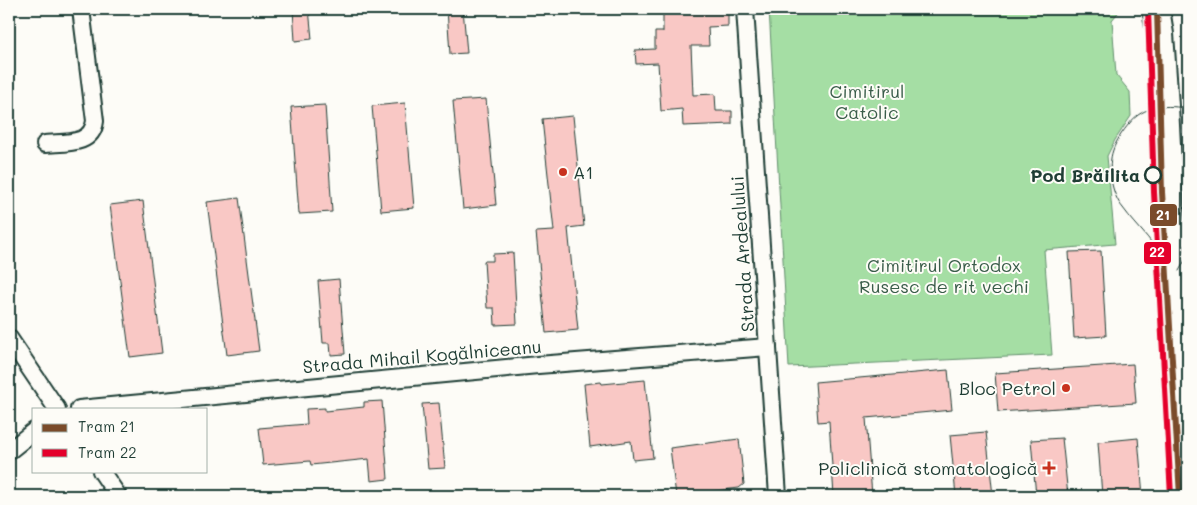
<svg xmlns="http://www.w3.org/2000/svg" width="1197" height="505" font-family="Mali,sans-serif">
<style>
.green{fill:#a5dea4;stroke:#628e6c}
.building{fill:#f9c8c5;stroke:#1f3d34}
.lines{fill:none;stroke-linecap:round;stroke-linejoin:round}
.minor-casing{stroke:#1f3d34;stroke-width:20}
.primary-casing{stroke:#1f3d34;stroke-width:30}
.minor{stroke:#fdfcf7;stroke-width:16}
.primary{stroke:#fdfcf7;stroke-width:26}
.tram{stroke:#1f3d34;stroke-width:1}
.tram-1-casing{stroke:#fdfcf7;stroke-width:10}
.tram-2-casing{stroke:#fdfcf7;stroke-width:10}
.tram-1{stroke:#7a4b2a;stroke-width:6}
.tram-2{stroke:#e4002b;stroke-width:6}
.poi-dot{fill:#c8321e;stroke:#fdfcf7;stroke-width:2}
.stop-dot{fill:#fdfcf7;stroke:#1f3d34;stroke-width:2.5}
.labels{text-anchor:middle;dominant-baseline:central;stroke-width:4;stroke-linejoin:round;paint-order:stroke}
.park-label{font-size:18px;fill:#3a5d4a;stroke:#fdfcf7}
.poi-label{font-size:18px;fill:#1f3d34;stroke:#fdfcf7;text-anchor:end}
.stop-label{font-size:18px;font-weight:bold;fill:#1f3d34;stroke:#fdfcf7;text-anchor:end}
.street-label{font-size:18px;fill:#1f3d34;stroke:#fdfcf7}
.line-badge{stroke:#fdfcf7;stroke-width:2}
.badge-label{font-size:14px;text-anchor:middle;font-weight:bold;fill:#fff}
</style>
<rect width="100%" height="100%" fill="#fdfcf7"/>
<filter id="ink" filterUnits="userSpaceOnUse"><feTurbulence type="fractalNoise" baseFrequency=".02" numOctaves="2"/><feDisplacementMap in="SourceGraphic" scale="10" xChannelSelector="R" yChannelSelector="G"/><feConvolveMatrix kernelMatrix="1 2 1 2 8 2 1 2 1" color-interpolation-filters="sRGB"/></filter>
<g filter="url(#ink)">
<path class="green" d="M769 9H1121L1112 20 1116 75 1130 92 1131 116 1115 140 1107 156 1115 244 1044 250 1052 355 789 367Z"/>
<g class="building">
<path d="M293 9H309L312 39 295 41Z"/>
<path d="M447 9H463L467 53 450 54Z"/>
<path d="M663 9H728V26L708 27 709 46H691L693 95 715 94 716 111H732V124L683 126 682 109 661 111 658 63 636 64 635 50 655 49V32H663Z"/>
<path d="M486 99 496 205 463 209 453 101Z"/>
<path d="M405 103 414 208 381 211 372 106Z"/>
<path d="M325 105 332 212 299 214 291 107Z"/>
<path d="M573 116 584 226 568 228 578 330 546 333 536 232 554 231 542 119Z"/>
<path d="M239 198 259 351 227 355 207 202Z"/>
<path d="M143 201 162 353 130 357 110 205Z"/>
<path d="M1101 251 1106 336 1074 338 1069 252Z"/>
<path d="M513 253 517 324 495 325 494 308H487L484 261H493V254Z"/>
<path d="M339 279 345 354 331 355 330 343H323L318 281Z"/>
<path d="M1133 364 1136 403 998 412 995 373Z"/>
<path d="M948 370 952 410 866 418 872 496H834L829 421 818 422 815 382Z"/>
<path d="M645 380 653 458 633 460 631 441 590 447 584 384 601 382 602 384Z"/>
<path d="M382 401 388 479 371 481 369 459 311 465 310 461 263 465 259 428 307 424 306 409 325 408V411L364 407V402Z"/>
<path d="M439 403 445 468 428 469 422 404Z"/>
<path d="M986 432 993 496H956L950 435Z"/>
<path d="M1062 438 1068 496H1036L1031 440Z"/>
<path d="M1138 438 1143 496H1102L1098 442Z"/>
<path d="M739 439 744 484 739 488 676 496 670 448Z"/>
</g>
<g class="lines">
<defs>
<g id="minor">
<path d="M745 9 778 496"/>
<path d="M45 144C65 142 92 146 95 121L81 9"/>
<path d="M9 338 57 409"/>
<path d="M79 409 538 365 768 347"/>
<path d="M9 451 34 431"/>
<path d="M101 471 118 496"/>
</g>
<path id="primary" d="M1156 9 1160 34 1165 106 1185 496"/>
</defs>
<use href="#minor" class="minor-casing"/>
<use href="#primary" class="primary-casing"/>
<use href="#minor" class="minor"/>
<use href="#primary" class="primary"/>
<g class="tram">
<path d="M1167 270C1158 244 1138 229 1123 208 1111 194 1107 167 1113 150 1116 141 1123 131 1129 124 1143 105 1168 104 1188 109"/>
<path d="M1179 271 1188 255"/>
</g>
<defs>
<path id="tram-1" d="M1157 9 1162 192 1180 496"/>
<path id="tram-2" d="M1148 9 1154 192 1171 496"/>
</defs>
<use href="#tram-1" class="tram-1-casing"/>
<use href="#tram-2" class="tram-2-casing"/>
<use href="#tram-1" class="tram-1"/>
<use href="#tram-2" class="tram-2"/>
</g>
</g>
<g class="poi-dot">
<circle cx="563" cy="172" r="5"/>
<circle cx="1066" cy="388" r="5"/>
<path d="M1046.5 460.5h5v5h5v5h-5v5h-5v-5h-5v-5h5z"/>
</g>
<circle class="stop-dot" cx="1153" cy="175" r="8"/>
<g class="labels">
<g class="park-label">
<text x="867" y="91">Cimitirul<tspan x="867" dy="21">Catolic</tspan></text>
<text x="944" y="265">Cimitirul Ortodox<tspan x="944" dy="21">Rusesc de rit vechi</tspan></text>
</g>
<g class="poi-label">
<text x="573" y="172" text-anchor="start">A1</text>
<text x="1056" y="388">Bloc Petrol</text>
<text x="1038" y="468">Policlinică stomatologică</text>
</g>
<g class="stop-label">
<text x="1140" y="175">Pod Brăilita</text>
</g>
<g class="street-label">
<text transform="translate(742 254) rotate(-94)">Strada Ardealului</text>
<text transform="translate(422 356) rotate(-5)">Strada Mihail Kogălniceanu</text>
</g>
</g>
<g class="line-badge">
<rect x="1149" y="203" width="29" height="24" rx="5" fill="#7a4b2a"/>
<rect x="1143" y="241" width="29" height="24" rx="5" fill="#e4002b"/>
</g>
<g class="badge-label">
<text x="1163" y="220">21</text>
<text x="1157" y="257">22</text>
</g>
<rect width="1197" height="505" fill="none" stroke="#fdfcf7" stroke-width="30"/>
<rect x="15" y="15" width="1167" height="475" fill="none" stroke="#1f3d34" stroke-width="2" filter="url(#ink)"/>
<rect x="32" y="408" width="175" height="65" fill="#fdfcf7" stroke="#a4b0a9"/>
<rect x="42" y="424" width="25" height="8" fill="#7a4b2a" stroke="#a4b0a9"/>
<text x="78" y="432" font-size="15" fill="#1f3d34">Tram 21</text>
<rect x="42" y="449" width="25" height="8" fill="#e4002b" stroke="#a4b0a9"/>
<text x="78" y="458" font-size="15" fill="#1f3d34">Tram 22</text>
</svg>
